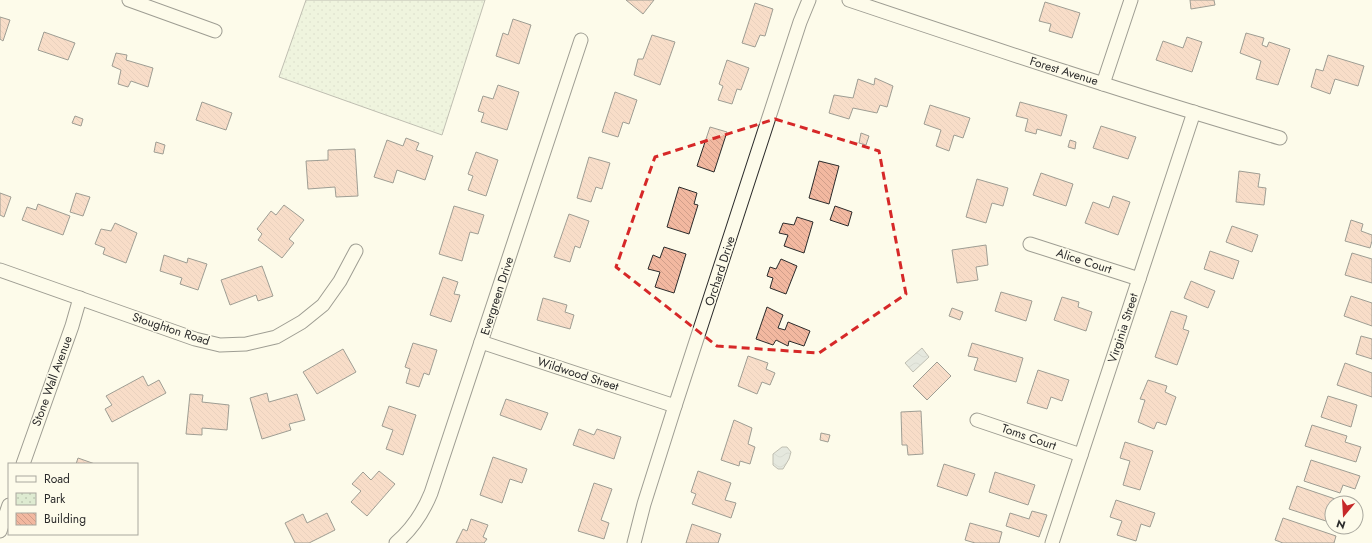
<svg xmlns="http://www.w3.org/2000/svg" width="1372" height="543" font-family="Jost,sans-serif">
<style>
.park{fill:url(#park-dots);stroke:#74746e}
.water{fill:url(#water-waves);stroke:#74746e}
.building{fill:url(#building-back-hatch);stroke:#2b2b2b}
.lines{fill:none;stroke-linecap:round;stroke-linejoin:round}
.minor-casing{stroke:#2b2b2b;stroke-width:15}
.minor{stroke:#fdfbea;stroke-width:13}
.marked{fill:none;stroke:#d62828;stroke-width:3;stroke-dasharray:8 5;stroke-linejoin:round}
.labels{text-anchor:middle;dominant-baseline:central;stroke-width:3;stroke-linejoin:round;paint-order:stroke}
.street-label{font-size:12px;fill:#2b2b2b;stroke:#fdfbea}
</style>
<defs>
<pattern id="park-dots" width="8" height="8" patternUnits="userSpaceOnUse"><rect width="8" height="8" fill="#deebd1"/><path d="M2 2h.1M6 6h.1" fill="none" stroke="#bfcab4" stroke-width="1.8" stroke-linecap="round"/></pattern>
<pattern id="water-waves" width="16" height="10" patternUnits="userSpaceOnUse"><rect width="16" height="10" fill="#c7d0d0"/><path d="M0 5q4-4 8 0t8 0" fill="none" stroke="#abb3b3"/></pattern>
<pattern id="building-back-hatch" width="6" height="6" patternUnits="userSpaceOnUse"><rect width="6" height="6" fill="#f2b8a0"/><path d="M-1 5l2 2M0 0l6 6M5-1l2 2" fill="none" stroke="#d09e8a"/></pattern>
</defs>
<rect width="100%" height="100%" fill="#fdfbea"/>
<path class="park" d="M306 0H485L442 135 279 77Z"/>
<g class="water">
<path d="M922 348 929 357 913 372 905 363Z"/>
<path d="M782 447H787L791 452 789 459 783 469H778L773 465V454Z"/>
</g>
<g class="building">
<path d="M626 0H654L643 14Z"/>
<path d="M1190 0H1214L1215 5 1191 9Z"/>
<path d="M1045 2 1080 13 1072 38 1049 31 1051 24 1039 21Z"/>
<path d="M755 3 773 9 765 36 760 35 755 47 742 43Z"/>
<path d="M0 17 10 20 3 41 0 39Z"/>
<path d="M513 19 531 25 519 64 496 56 503 33 508 35Z"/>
<path d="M44 32 75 43 68 60 38 50Z"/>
<path d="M1246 33 1264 38 1262 45 1267 47 1269 42 1290 49 1278 85 1256 79 1261 61 1240 53Z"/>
<path d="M652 35 675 42 660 85 634 75 638 59H643Z"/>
<path d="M1187 37 1202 42 1192 72 1156 60 1163 41 1183 48Z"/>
<path d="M116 53 127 55 126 60 153 68 148 87 131 81 128 87 118 84 121 70 112 66Z"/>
<path d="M1328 55 1364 66 1358 86 1335 79 1330 94 1311 87 1316 69 1323 71Z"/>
<path d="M727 60 749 68 741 90 737 89 732 104 718 100 723 86 719 84Z"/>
<path d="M875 78 893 86 887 107 880 105 877 113 853 108 849 119 829 113 834 95 853 98 858 79 874 85Z"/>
<path d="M498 85 519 92 507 130 481 122 484 113 478 111 483 96 493 99Z"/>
<path d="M615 92 637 100 629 124 623 122 618 137 602 132Z"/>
<path d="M202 102 232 113 226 130 196 120Z"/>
<path d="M1020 102 1067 115 1061 136 1037 129 1036 134 1025 131 1028 119 1016 116Z"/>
<path d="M930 105 970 118 963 138 954 135 949 151 936 146 941 130 924 124Z"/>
<path d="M75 116 83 119 81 126 72 123Z"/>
<path d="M1101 126 1136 137 1128 159 1093 148Z"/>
<path d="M710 127 727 132 714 172 697 166Z"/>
<path d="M861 133 869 136 866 145 859 143Z"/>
<path d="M406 138 419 143 416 150 433 156 425 180 397 170 393 183 374 177 387 140 403 146Z"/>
<path d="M1070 140 1076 142 1075 149 1068 147Z"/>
<path d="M156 142 165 145 163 154 154 152Z"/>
<path d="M355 149 358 196 336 197 335 187 308 189 306 161 328 160V150Z"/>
<path d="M476 152 498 160 486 196 468 190 473 176 468 174Z"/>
<path d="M589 157 610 163 602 189 596 187 591 202 577 198Z"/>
<path d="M819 161 839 166 829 204 809 198Z"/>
<path d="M1239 171 1260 174 1258 187 1266 188 1264 205 1236 202Z"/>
<path d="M1041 173 1073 184 1066 206 1033 195Z"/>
<path d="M977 179 1008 188 1003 206 992 203 986 223 966 217Z"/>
<path d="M679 187 697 193 694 204 698 205 689 234 667 227Z"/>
<path d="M0 193 11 197 4 217 0 215Z"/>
<path d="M76 193 90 197 83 216 70 212Z"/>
<path d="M1113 196 1130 202 1118 235 1085 223 1093 202 1109 208Z"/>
<path d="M38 204 70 216 63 235 22 220 27 207 36 210Z"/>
<path d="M284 205 304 220 289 239 294 243 282 258 258 240 262 234 257 229 271 211 276 215Z"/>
<path d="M454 206 484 215 478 234 470 232 462 261 439 254Z"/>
<path d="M835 206 852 212 848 226 830 220Z"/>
<path d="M569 214 589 221 580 248 575 246 570 262 554 257Z"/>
<path d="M797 217 813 222 804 253 784 246 788 235 779 233 783 223 794 225Z"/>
<path d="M1351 220 1363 224 1361 231 1372 235V241L1370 248 1345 241Z"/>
<path d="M115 223 137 233 126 263 103 254 105 248 95 244 101 229 111 231Z"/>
<path d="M1232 226 1258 235 1252 252 1226 242Z"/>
<path d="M986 245 988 265 976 267 978 280 957 283 952 250Z"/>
<path d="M664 247 686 254 674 293 655 287 660 272 648 269 653 255 660 258Z"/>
<path d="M1210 251 1239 261 1233 279 1204 269Z"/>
<path d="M1352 253 1372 259V283L1345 275Z"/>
<path d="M164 255 187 263 188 258 207 264 198 290 180 284 182 278 160 271Z"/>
<path d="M781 259 797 266 786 294 770 288 773 278 767 276 770 267 776 269Z"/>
<path d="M262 266 273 296 258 301 256 295 230 305 221 280Z"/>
<path d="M443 277 458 282 454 294 460 295 451 322 430 315Z"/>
<path d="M1191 281 1215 291 1208 308 1184 298Z"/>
<path d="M1001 292 1032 301 1026 321 995 311Z"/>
<path d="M1351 296 1372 303V326L1344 316Z"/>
<path d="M1062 297 1079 302 1078 307 1092 312 1086 331 1054 320Z"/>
<path d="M543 298 567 305 565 312 574 315 570 329 537 320Z"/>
<path d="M767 307 783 315 778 328 785 330 788 322 810 331 804 346 789 341 788 346 776 340 773 345 756 339Z"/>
<path d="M952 308 963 312 960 320 949 316Z"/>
<path d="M1171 311 1187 316 1183 329 1189 331 1177 365 1155 357Z"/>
<path d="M1361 336 1372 339V359L1356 354Z"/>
<path d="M413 343 437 350 429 375 424 373 419 387 406 383 410 369 405 367Z"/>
<path d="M972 343 1023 358 1016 382 974 370 978 358 968 356Z"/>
<path d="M343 349 356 372 317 394 303 372Z"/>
<path d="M748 356 768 363 766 369 775 373 770 385 762 382 757 394 738 386Z"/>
<path d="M937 362 951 376 927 400 913 386Z"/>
<path d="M1345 363 1372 373V397L1337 385Z"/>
<path d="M1038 370 1069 380 1062 401 1051 397 1047 409 1027 403Z"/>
<path d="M143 376 148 386 159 380 166 393 112 422 105 409 112 405 106 396Z"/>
<path d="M1148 380 1167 386 1165 392 1176 397 1166 425 1157 422 1154 429 1138 422 1145 400 1140 399Z"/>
<path d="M267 393 269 402 297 394 305 420 289 424 291 430 262 439 250 398Z"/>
<path d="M190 394 203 395 202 402 229 405 227 430 202 428V435L186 434Z"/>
<path d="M1328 396 1357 405 1351 427 1321 417Z"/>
<path d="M506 399 548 413 541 430 500 415Z"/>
<path d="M389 406 416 415 403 455 386 449 393 430 382 426Z"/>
<path d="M921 411 923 454 908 455 907 445H902L901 412Z"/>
<path d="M734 420 752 428 748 444 755 447 750 464 740 461 739 466 721 460Z"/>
<path d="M1312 425 1347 436 1345 442 1361 447 1356 462 1305 446Z"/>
<path d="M579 429 594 435 597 429 621 437 614 459 573 445Z"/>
<path d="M821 433 830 435 828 442 820 440Z"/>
<path d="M1125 442 1153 451 1140 490 1123 485 1130 461 1120 458Z"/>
<path d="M493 457 527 469 522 483 510 479 502 503 480 495Z"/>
<path d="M78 458 95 464H76Z"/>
<path d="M1311 460 1360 476 1355 489 1343 485 1340 493 1304 481Z"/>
<path d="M944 464 975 474 967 496 937 486Z"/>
<path d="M379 471 395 484 367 516 351 502 361 491 352 484 363 472 371 480Z"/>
<path d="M698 471 731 483 725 500 736 503 731 518 692 504 696 494 691 492Z"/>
<path d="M995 472 1035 485 1028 505 989 492Z"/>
<path d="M594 483 612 489 601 520 609 523 604 539 578 531Z"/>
<path d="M1297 486 1347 503H1332V523L1289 509Z"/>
<path d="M1116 500 1155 513 1150 527 1141 524 1136 541 1117 535 1122 521 1110 517Z"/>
<path d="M1032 511 1047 515 1039 537 1006 526 1010 513 1029 519Z"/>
<path d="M327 513 335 530 309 543H295L285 523 303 514 307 523Z"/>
<path d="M1283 518 1336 536 1334 543H1283L1275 540Z"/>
<path d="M471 519 488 525 483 537 487 539 484 543H456L463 529 467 531Z"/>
<path d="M970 523 1002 532 999 543H975L965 540Z"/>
<path d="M692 524 721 534 718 543H686Z"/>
</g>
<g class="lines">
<defs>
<g id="minor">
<path d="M129 0 215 31"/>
<path d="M849 0C992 48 1135 96 1280 138"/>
<path d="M1103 84 1131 0"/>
<path d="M1030 244 1139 279"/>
<path d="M0 270 195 339 220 345 246 344 276 337 302 322 323 305 340 281 356 251"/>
<path d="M481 342 675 406"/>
<path d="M977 420 1081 455"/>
<path d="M23 464 72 326 80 298"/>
<path d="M0 531 9 505"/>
<path d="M396 543C412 529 423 513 431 493L581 40"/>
<path d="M634 543 644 504 675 406 800 22 809 0"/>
<path d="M1052 543 1194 112"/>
</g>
</defs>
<use href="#minor" class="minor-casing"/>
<use href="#minor" class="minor"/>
</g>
<path d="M0 0H1372V543H0ZM775 119 879 151 906 294 819 353 717 346 616 267 655 157Z" fill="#fdfbea" fill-opacity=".55" fill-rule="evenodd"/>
<path class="marked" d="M775 119 879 151 906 294 819 353 717 346 616 267 655 157Z"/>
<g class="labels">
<g class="street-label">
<text transform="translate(1064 71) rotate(17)">Forest Avenue</text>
<text transform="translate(1084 261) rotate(18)">Alice Court</text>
<text transform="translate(720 271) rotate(-72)">Orchard Drive</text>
<text transform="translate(497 296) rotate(-72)">Evergreen Drive</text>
<text transform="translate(1123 328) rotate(-72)">Virginia Street</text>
<text transform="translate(171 329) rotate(18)">Stoughton Road</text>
<text transform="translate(578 374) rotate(18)">Wildwood Street</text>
<text transform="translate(52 381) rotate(-70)">Stone Wall Avenue</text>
<text transform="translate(1029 437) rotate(19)">Toms Court</text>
</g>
</g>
<rect x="8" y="463" width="130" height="72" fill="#fdfbea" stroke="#a9a89e"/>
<rect x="16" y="476" width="20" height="6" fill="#fdfbea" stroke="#a9a89e"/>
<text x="44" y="483" font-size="12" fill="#2b2b2b">Road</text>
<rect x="16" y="493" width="20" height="12" fill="url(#park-dots)" stroke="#a9a89e"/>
<text x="44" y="503" font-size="12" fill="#2b2b2b">Park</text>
<rect x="16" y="513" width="20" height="12" fill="url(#building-back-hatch)" stroke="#a9a89e"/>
<text x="44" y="523" font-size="12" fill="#2b2b2b">Building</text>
<g transform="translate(1344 515) rotate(198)"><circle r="19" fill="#fdfbea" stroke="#a9a89e"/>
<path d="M0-3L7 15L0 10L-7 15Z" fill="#c62828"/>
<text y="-6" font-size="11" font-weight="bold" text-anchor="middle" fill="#2b2b2b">N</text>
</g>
</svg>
